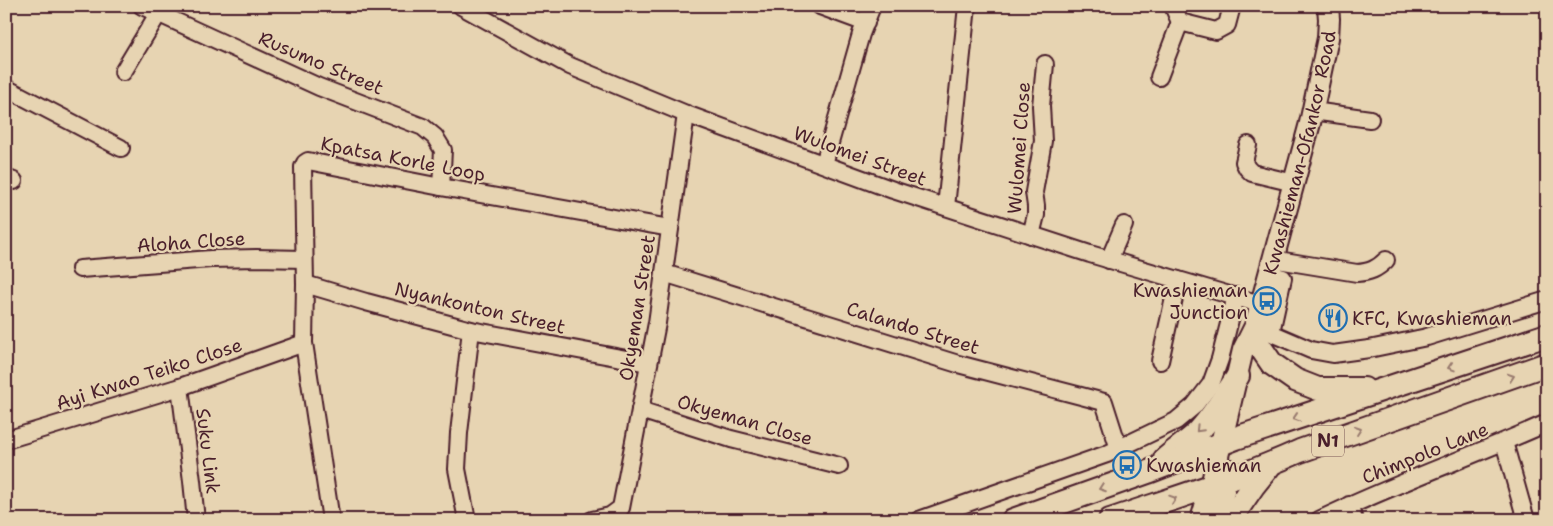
<svg xmlns="http://www.w3.org/2000/svg" width="1553" height="526" font-family="'Shantell Sans',sans-serif">
<style>
.building{fill:#d5ae8c;stroke:#4a1f2b;filter:url(#shadow)}
.lines{fill:none;stroke-linecap:round;stroke-linejoin:round}
.minor-casing{stroke:#4a1f2b;stroke-width:20}
.major-casing{stroke:#4a1f2b;stroke-width:24}
.highway-casing{stroke:#4a1f2b;stroke-width:26}
.minor{stroke:#e7d4b2;stroke-width:16}
.major{stroke:#e7d4b2;stroke-width:20}
.highway{stroke:#e7d4b2;stroke-width:22}
.oneway{stroke:#987a6e}
.labels{text-anchor:middle;dominant-baseline:central;stroke-width:4.5;stroke-linejoin:round;paint-order:stroke}
.shield{fill:#e7d4b2;stroke:#795554;stroke-width:1}
.shield-label{font-size:18px;font-weight:bold;fill:#4a1f2b}
.street-label{font-size:19px;fill:#4a1f2b;stroke:#e7d4b2}
.poi-label{font-size:19px;fill:#4a1f2b;stroke:#e7d4b2;text-anchor:start}
</style>
<defs>
<filter id="shadow"><feDropShadow dx="4.5" dy="4.5" stdDeviation="2.5" flood-color="#0004"/></filter>
</defs>
<rect width="100%" height="100%" fill="#e7d4b2"/>
<filter id="ink" filterUnits="userSpaceOnUse"><feTurbulence type="fractalNoise" baseFrequency=".02" numOctaves="2"/><feDisplacementMap in="SourceGraphic" scale="10" xChannelSelector="R" yChannelSelector="G"/><feConvolveMatrix kernelMatrix="1 2 1 2 8 2 1 2 1" color-interpolation-filters="sRGB"/></filter>
<g filter="url(#ink)">
<path class="building" d="M1547 78V100L1542 99Z"/>
<g class="lines">
<defs>
<g id="minor">
<path d="M142 6 319 87 423 127 435 137 443 150 441 187"/>
<path d="M461 6 570 66 686 114 893 190 1090 254 1260 304"/>
<path d="M820 6 866 23"/>
<path d="M1173 6 1180 22"/>
<path d="M1180 22 1216 31 1227 25 1232 6"/>
<path d="M123 72 158 14"/>
<path d="M1159 77 1180 22"/>
<path d="M6 88 121 148"/>
<path d="M1313 111 1370 119"/>
<path d="M1248 145 1244 162 1247 168 1252 173 1294 183"/>
<path d="M824 164 861 34 872 6"/>
<path d="M6 178 14 181"/>
<path d="M946 207 967 6"/>
<path d="M1031 235 1036 215V206L1034 192 1043 141 1041 106 1045 64"/>
<path d="M1272 259 1357 273C1370 272 1377 269 1386 260"/>
<path d="M1109 260 1124 225"/>
<path d="M80 269 211 259 256 258 304 259"/>
<path d="M664 273 958 364 1104 402 1119 449"/>
<path d="M1269 274 1283 278 1271 332"/>
<path d="M305 284 366 302 471 330 648 363"/>
<path d="M1255 326 1311 350 1333 354 1369 349 1427 337 1547 300"/>
<path d="M1160 361 1178 280"/>
<path d="M180 387 192 481 196 520"/>
<path d="M640 410 731 439 839 466"/>
<path d="M6 440 180 387 304 343"/>
<path d="M1504 442 1526 520"/>
<path d="M1349 505 1354 520"/>
<path d="M331 520 304 343 305 284 303 167 305 163 308 161 441 187 670 228"/>
<path d="M467 520 457 469 459 433 471 330"/>
<path d="M592 520 610 516 621 508 657 323 686 114"/>
<path d="M919 520 1107 454 1176 421 1194 406 1211 384 1220 359 1236 296"/>
<path d="M1319 520C1393 484 1471 457 1547 423"/>
</g>
<g id="major">
<path id="s1" d="M1201 520 1211 486 1243 350 1255 326 1310 123 1328 38 1329 19 1328 6"/>
<path d="M1217 520 1229 470"/>
</g>
<g id="highway">
<path d="M1254 338 1272 364 1295 380 1318 389H1364"/>
<path d="M1165 459C1175 450 1186 443 1196 434 1213 417 1225 395 1238 376"/>
<path d="M1013 520 1148 472 1236 438 1547 335"/>
<path d="M1110 520C1174 498 1238 479 1300 451L1547 364"/>
<path d="M1230 520 1254 485 1271 464"/>
</g>
</defs>
<use href="#minor" class="minor-casing"/>
<use href="#major" class="major-casing"/>
<use href="#highway" class="highway-casing"/>
<use href="#minor" class="minor"/>
<use href="#major" class="major"/>
<use href="#highway" class="highway"/>
</g>
<defs><path id="oneway-chevron" d="M-2-3.5L2.5 0L-2 3.5" fill="none" stroke-width="1.6" stroke-linecap="round" stroke-linejoin="round" transform="scale(1.25)"/></defs>
<g class="oneway">
<use href="#oneway-chevron" transform="translate(1451 367) rotate(162)"/>
<use href="#oneway-chevron" transform="translate(1511 377) rotate(-19)"/>
<use href="#oneway-chevron" transform="translate(1296 418) rotate(162)"/>
<use href="#oneway-chevron" transform="translate(1199 429) rotate(134)"/>
<use href="#oneway-chevron" transform="translate(1358 430) rotate(-19)"/>
<use href="#oneway-chevron" transform="translate(1102 488) rotate(160)"/>
<use href="#oneway-chevron" transform="translate(1173 499) rotate(-19)"/>
</g>
</g>
<defs>
<symbol id="bus-ring" viewBox="-11 -11 22 22"><circle r="9.5" fill="#e7d4b2" stroke="#1f6fb2" stroke-width="1.5"/><path d="M-5-6H5V4H4V6H2V4H-2V6H-4V4H-5ZM-3.5-4V0h7V-4ZM-3.5 1.2v1.5H-2V1.2ZM2 1.2v1.5H3.5V1.2Z" fill="#1f6fb2"/></symbol>
<symbol id="restaurant-ring" viewBox="-11 -11 22 22"><circle r="9.5" fill="#e7d4b2" stroke="#1f6fb2" stroke-width="1.5"/><path d="M-5-6h1v4h1v-4h1v4h1v-4h1v5L-1.5 .5V6h-2V.5L-5-1ZM5-6V6H3V1.5H1.5Q1.5-4 5-6Z" fill="#1f6fb2"/></symbol>
</defs>
<g fill-rule="evenodd">
<use href="#bus-ring" x="1251" y="285" width="32" height="32"/>
<use href="#restaurant-ring" x="1317" y="302" width="32" height="32"/>
<use href="#bus-ring" x="1111" y="449" width="32" height="32"/>
</g>
<g class="labels">
<rect class="shield" x="1312" y="425.5" width="32" height="31" rx="4"/>
<g class="shield-label">
<text x="1328" y="441">N1</text>
</g>
<g class="street-label">
<text transform="translate(321 63) rotate(23)">Rusumo Street</text>
<text transform="translate(1019 148) rotate(-86)">Wulomei Close</text>
<text stroke="none"><textPath href="#s1" startOffset="381">Kwashieman-Ofankor Road</textPath></text>
<text transform="translate(860 156) rotate(20)">Wulomei Street</text>
<text transform="translate(403 159) rotate(11)">Kpatsa Korle Loop</text>
<text transform="translate(191 242) rotate(-4)">Aloha Close</text>
<text transform="translate(480 308) rotate(13)">Nyankonton Street</text>
<text transform="translate(637 308) rotate(-81)">Okyeman Street</text>
<text transform="translate(913 328) rotate(17)">Calando Street</text>
<text transform="translate(149 374) rotate(-18)">Ayi Kwao Teiko Close</text>
<text transform="translate(745 420) rotate(16)">Okyeman Close</text>
<text transform="translate(208 451) rotate(83)">Suku Link</text>
<text transform="translate(1425 453) rotate(-22)">Chimpolo Lane</text>
</g>
<g class="poi-label">
<text x="1248" y="290" text-anchor="end">Kwashieman<tspan x="1248" dy="22">Junction</tspan></text>
<text x="1352" y="318">KFC, Kwashieman</text>
<text x="1146" y="465">Kwashieman</text>
</g>
</g>
<rect width="1553" height="526" fill="none" stroke="#e7d4b2" stroke-width="25"/>
<rect x="12" y="12" width="1528" height="501" fill="none" stroke="#4a1f2b" stroke-width="2" filter="url(#ink)"/>
</svg>
